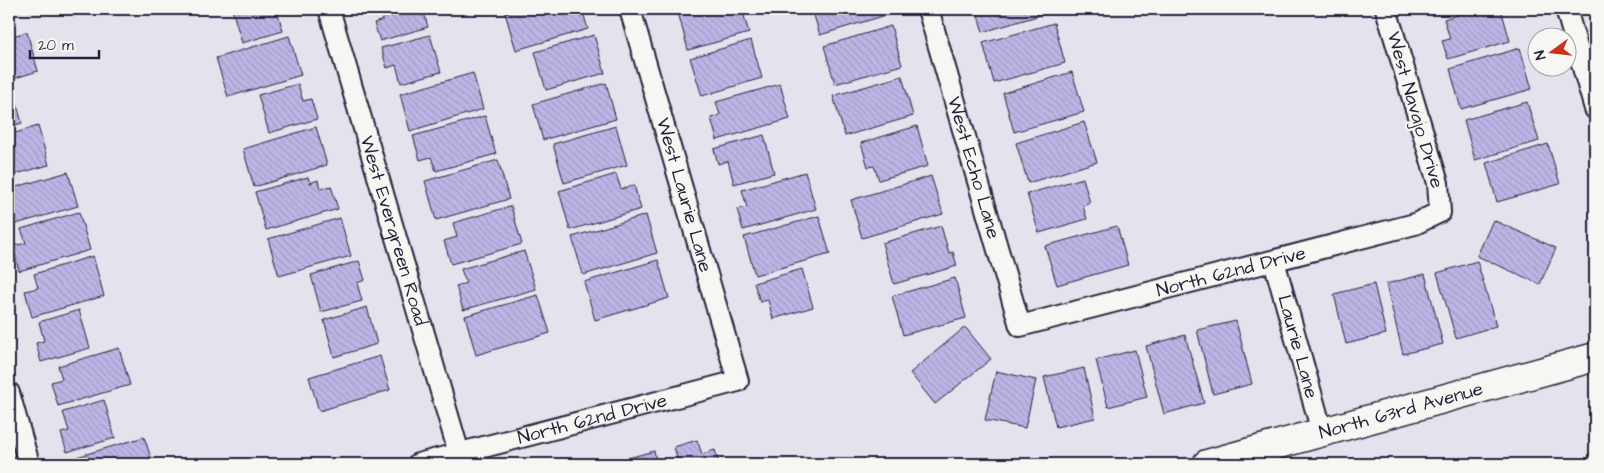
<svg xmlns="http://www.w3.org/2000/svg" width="1604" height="473" font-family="'Architects Daughter',sans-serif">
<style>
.building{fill:url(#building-back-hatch);stroke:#22223b}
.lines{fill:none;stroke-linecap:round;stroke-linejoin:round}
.street-casing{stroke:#22223b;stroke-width:24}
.secondary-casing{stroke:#22223b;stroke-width:31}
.street{stroke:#f6f6f2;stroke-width:20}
.secondary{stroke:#f6f6f2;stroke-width:28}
.labels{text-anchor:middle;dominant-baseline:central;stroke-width:5;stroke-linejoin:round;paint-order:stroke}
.street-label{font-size:19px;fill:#22223b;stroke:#f6f6f2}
</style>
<defs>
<pattern id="building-back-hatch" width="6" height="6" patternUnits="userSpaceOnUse" patternTransform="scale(1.25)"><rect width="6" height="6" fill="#beb5e6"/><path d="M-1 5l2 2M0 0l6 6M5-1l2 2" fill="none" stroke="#a39bc6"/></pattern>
</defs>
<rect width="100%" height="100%" fill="#e5e2ee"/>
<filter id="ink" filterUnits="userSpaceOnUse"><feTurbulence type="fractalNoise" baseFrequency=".02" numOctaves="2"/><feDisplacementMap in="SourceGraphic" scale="10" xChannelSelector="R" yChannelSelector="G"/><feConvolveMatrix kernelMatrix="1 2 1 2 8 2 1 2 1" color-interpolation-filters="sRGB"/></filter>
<g filter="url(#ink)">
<g class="building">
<path d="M232 9H285L286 12 278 14 283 31 242 43Z"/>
<path d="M380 9H423L428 27 380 41 374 23 383 20Z"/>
<path d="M518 9H582L588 29 516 50 505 13Z"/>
<path d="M691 9H742L749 33 688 50 678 12Z"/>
<path d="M812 9H881L883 16 820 35Z"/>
<path d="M976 9H1050L1051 12 983 32Z"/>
<path d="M1175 9H1216V14L1175 13Z"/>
<path d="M1477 9H1501L1510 41 1448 59 1442 41 1450 39 1444 19Z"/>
<path d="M1054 23 1065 63 994 83 983 43Z"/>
<path d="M891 26 902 65 835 84 824 46Z"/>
<path d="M27 32 38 71 9 80V37Z"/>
<path d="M430 35 441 72 401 83 396 65 387 68 381 48Z"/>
<path d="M594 35 605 73 546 90 535 52Z"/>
<path d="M289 36 301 75 228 97 216 58Z"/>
<path d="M751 40 762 78 702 96 690 58Z"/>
<path d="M1520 48 1532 89 1461 109 1450 69Z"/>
<path d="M1072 72 1084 112 1014 132 1003 93Z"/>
<path d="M473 73 483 109 410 131 400 94Z"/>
<path d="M902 76 913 116 845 136 833 96Z"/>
<path d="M606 83 616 119 543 140 533 104Z"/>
<path d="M298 84 303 101 311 99 317 119 269 133 258 95Z"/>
<path d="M780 84 790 119 717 140 711 118 720 115 716 102Z"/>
<path d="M9 87H12L22 123 9 127Z"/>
<path d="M1527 102 1539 141 1475 160 1464 120Z"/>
<path d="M485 116 496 154 436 171 431 157 420 160 413 136Z"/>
<path d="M1084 122 1097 162 1028 183 1016 143Z"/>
<path d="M38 126 49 165 9 176V135Z"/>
<path d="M616 126 627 165 564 183 553 144Z"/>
<path d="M917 126 928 166 879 180 874 166 868 167 861 143Z"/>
<path d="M316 127 327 165 254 187 243 149Z"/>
<path d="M764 135 774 173 734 184 728 161 718 164 714 149Z"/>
<path d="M1548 144 1560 184 1497 202 1486 163Z"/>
<path d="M498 160 509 199 436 220 425 181Z"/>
<path d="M68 172 78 206 9 226V189Z"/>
<path d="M805 172 816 209 743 230 737 209 747 207 742 190Z"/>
<path d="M616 174 621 189 634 185 641 209 570 230 559 191Z"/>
<path d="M931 176 943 214 862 238 851 200Z"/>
<path d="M308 177 310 183 318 180 320 189 331 186 338 209 266 230 255 192Z"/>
<path d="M1083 178 1090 203 1083 206 1087 219 1039 233 1027 194Z"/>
<path d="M511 206 522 244 451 264 444 241 457 237 453 223Z"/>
<path d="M79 212 90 250 19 271 13 246 26 243 21 229Z"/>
<path d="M646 215 657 253 583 275 572 237Z"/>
<path d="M819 216 830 254 755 275 744 237Z"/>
<path d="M340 218 351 256 279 276 268 239Z"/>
<path d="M1493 220 1556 248 1540 284 1477 256Z"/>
<path d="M941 226 949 253 953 252 957 266 894 284 882 243Z"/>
<path d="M1117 226 1128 265 1057 285 1045 246Z"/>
<path d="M524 251 536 289 463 310 456 286 466 283 461 269Z"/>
<path d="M93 256 104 296 32 317 25 291 38 288 34 274Z"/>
<path d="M658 260 669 298 595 320 584 282Z"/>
<path d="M359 261 365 280 357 283 362 301 321 312 311 275Z"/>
<path d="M1477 261 1496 326 1456 338 1437 273Z"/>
<path d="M802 269 813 307 773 319 768 300 760 302 754 283Z"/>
<path d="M1425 274 1443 344 1403 354 1386 284Z"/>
<path d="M955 278 966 318 903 335 892 296Z"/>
<path d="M1374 284 1386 334 1346 344 1334 294Z"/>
<path d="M538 295 550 333 476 355 465 316Z"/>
<path d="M367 307 377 344 334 357 324 320Z"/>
<path d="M79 310 90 348 41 362 36 343 44 341 39 322Z"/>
<path d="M1236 321 1252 384 1213 394 1197 330Z"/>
<path d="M965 327 991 359 935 404 910 373Z"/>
<path d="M1185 335 1204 403 1164 414 1146 346Z"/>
<path d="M119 348 130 385 58 406 51 382 62 379 58 366Z"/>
<path d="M1135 350 1147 397 1108 407 1096 360Z"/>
<path d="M380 356 390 390 319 411 309 377Z"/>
<path d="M1084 368 1095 418 1056 427 1044 377Z"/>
<path d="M996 371 1036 380 1025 428 985 420Z"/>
<path d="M104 400 115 438 67 452 61 433 69 431 63 412Z"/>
<path d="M144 437 153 464H75L73 458Z"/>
<path d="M697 440 702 454 715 450 719 464H679L674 447Z"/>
<path d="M654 451 657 464H630L628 458Z"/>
</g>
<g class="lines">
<defs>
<g id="street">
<path id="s1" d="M329 9 459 453"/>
<path id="s2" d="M928 9 1020 326 1415 224 1440 212 1438 183 1386 9"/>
<path d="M1566 9 1595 109"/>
<path id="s3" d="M1274 261 1322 432"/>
<path d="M9 393 29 464"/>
<path id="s4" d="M418 464 738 381 630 9"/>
</g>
<g id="secondary">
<path id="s5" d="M1207 464 1595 357"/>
</g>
</defs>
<use href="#street" class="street-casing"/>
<use href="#secondary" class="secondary-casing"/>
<use href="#street" class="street"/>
<use href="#secondary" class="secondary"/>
</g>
</g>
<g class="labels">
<g class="street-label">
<text transform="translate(1415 110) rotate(74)">West Navajo Drive</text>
<text stroke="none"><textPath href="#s2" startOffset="165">West Echo Lane</textPath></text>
<text transform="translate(684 195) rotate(74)">West Laurie Lane</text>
<text stroke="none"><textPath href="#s1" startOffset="231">West Evergreen Road</textPath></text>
<text stroke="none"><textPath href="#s2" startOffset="548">North 62nd Drive</textPath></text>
<text stroke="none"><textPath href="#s3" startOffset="89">Laurie Lane</textPath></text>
<text stroke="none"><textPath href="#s5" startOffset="201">North 63rd Avenue</textPath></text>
<text stroke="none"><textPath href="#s4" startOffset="180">North 62nd Drive</textPath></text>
</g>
</g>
<rect width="1604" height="473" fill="none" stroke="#f6f6f2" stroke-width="30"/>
<rect x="15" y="15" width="1574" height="443" fill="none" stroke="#22223b" stroke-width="2" filter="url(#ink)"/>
<g transform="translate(1552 52) rotate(255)"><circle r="24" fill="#f6f6f2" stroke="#a1a1a9"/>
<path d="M0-4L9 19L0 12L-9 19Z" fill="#c8321e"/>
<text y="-8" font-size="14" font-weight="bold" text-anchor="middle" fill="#22223b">N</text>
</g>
<path d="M30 50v8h69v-8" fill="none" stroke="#22223b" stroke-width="2.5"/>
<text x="38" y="50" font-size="15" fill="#22223b" stroke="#f6f6f2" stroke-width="4" paint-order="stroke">20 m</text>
</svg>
